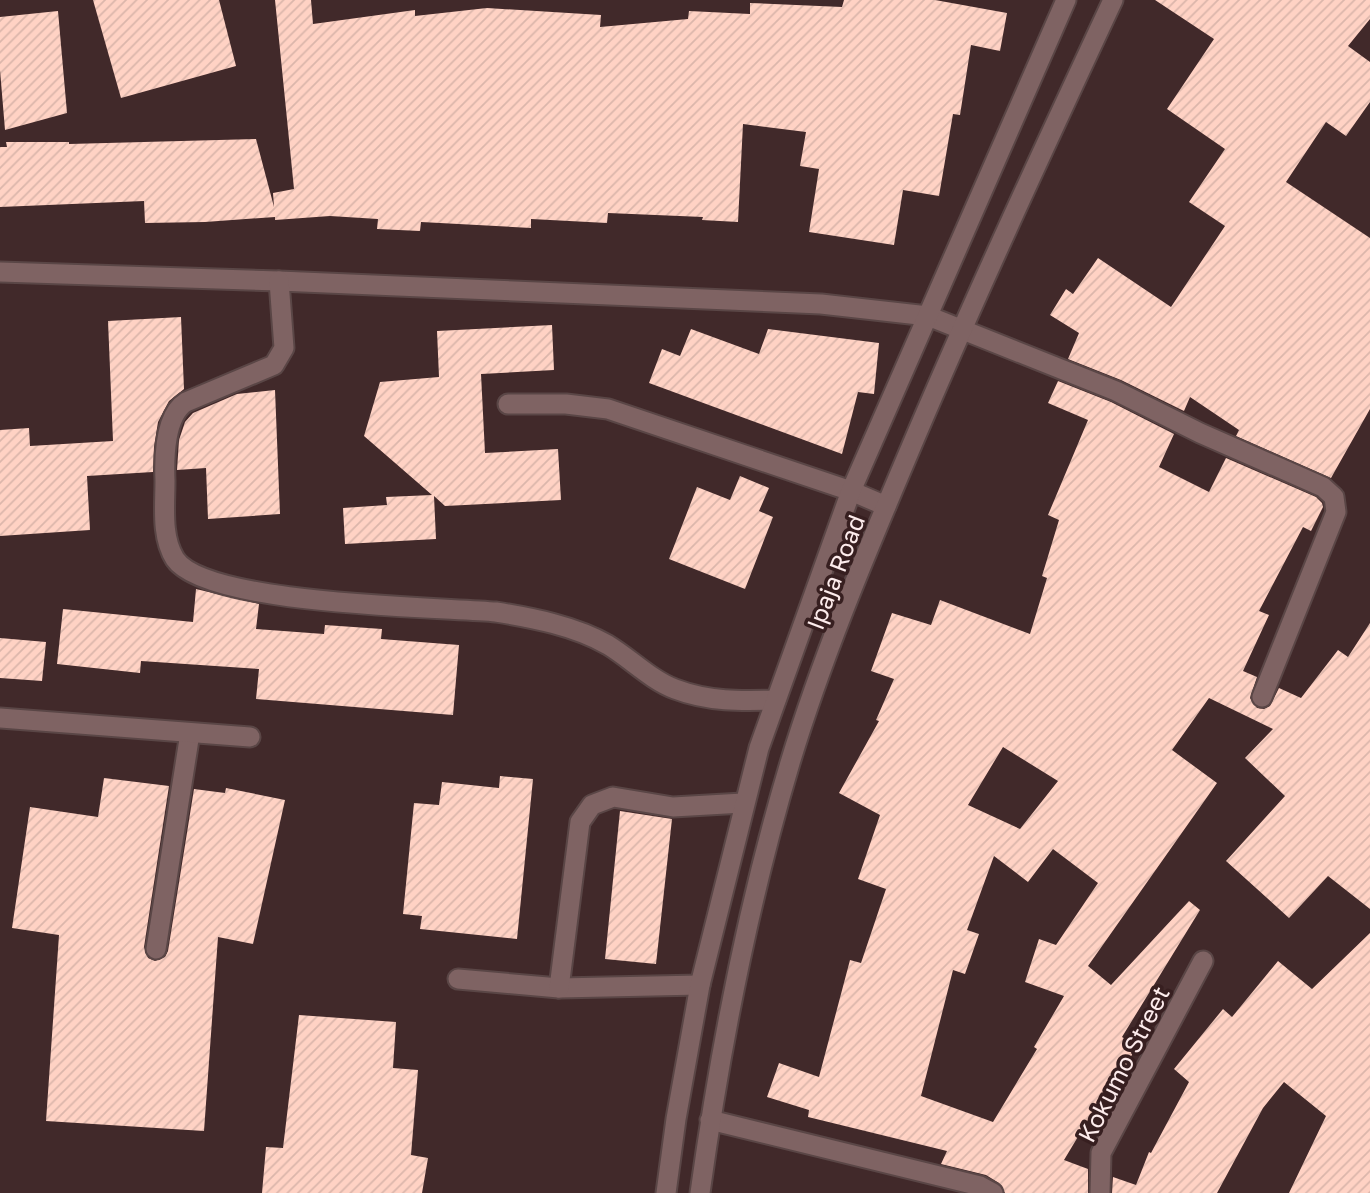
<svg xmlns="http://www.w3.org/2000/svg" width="1370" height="1193" font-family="'Golos Text',sans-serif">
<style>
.building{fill:url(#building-hatch);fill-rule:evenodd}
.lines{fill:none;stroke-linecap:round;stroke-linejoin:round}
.service-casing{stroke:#5a4646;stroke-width:23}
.minor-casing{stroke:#5a4646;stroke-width:23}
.secondary-casing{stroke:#5a4646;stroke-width:23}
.service{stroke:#7f6363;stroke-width:19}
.minor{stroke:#7f6363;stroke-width:19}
.secondary{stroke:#7f6363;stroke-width:19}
.labels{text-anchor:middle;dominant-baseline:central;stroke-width:7;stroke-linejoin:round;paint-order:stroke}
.street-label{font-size:24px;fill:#fdecec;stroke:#371f20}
</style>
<defs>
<pattern id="building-hatch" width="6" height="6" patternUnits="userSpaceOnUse" patternTransform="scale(1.75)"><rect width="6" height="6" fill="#ffd2c4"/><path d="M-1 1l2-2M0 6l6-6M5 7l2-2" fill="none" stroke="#dbb6ab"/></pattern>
</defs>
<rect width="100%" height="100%" fill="#41292a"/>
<g class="building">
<path d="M93 0H219L236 66 121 98Z"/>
<path d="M275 0H311L313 24 415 10V16L487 8 601 15 600 27 688 19 689 11 750 14V3L842 7 844 0H935L1007 13 1000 51 971 45 960 115 953 114 939 196 903 190 894 245 809 232 819 169 800 166 806 132 743 124 738 222 702 220 703 217 608 213 607 223 531 219V228L421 222 420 231 377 229 378 219 330 216 275 220V217L205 222 145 223 144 201 0 207V147H7L6 142H69V144L256 139 274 207 273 193 294 189Z"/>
<path d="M1155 0H1370V19L1348 46 1370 62V102L1346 136 1326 122 1286 182 1370 238V409L1331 478 1236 436 1239 430 1190 397 1184 411 1121 380 1068 359 1079 333 1050 315 1066 289 1073 294 1098 258 1171 307 1225 226 1189 202 1225 149 1167 109 1214 39Z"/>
<path d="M58 11 67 113 5 130 0 70V17Z"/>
<path d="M181 317 184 389 169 401 158 422 154 447 153 472 87 476 90 530 0 536V430L29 428 30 446 113 441 108 321Z"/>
<path d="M552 325 554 370 481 374 485 453 558 449 561 500 445 506 434 496 436 539 345 544 343 508 387 505 386 497 432 495 364 436 380 382 439 377 437 331Z"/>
<path d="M691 329 759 354 768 329 879 343 874 394 858 392 842 454 649 383 662 349 680 356Z"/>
<path d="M1058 381 1111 402 1174 434 1159 467 1209 492 1226 458 1316 497 1322 503 1323 507 1311 531 1303 527 1259 611 1269 615 1243 671 1257 677 1250 698 1257 708 1264 709 1270 706 1279 688 1301 698 1338 650 1348 657 1370 623V909L1328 876 1289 918 1226 861 1285 796 1245 758 1273 729 1209 698 1172 750 1217 783 1088 966 1111 985 1189 901 1200 910 1122 1037 1137 1046 1110 1093 1106 1090 1064 1160 1088 1169V1193H1005L999 1183 986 1175 941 1164 947 1151 808 1117 809 1110 767 1097 779 1063 819 1077 850 960 861 963 886 889 858 879 880 815 839 793 879 721 876 720 894 679 871 671 892 613 931 625 940 600 1030 634 1047 578 1042 576 1059 520 1048 515 1088 420 1048 403ZM1003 747 1058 781 1020 829 968 805ZM1053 849 1098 883 1056 945 1039 939 1025 982 1064 996 1034 1047 1037 1049 993 1122 921 1096 953 970 965 974 979 934 967 930 994 856 1028 882Z"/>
<path d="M275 390 280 514 208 519 206 468 177 470 179 440 185 422 193 413 237 394Z"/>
<path d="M740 476 769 488 759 511 773 517 745 589 669 559 697 487 730 500Z"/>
<path d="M196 589 259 604 256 629 324 634 325 625 382 629 381 639 459 645 453 715 256 699 259 669 141 661 140 673 57 664 63 609 193 622Z"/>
<path d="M0 638 46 642 42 681 0 678Z"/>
<path d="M500 776 533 779 517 939 420 929 422 916 403 914 414 803 439 805 442 782 499 788Z"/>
<path d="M104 778 169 786 144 947 148 958 155 961 165 957 168 951 194 789 225 793 226 788 285 800 253 944 218 937 204 1131 46 1121 59 935 12 928 30 807 98 817Z"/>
<path d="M620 811 672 819 656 964 605 959Z"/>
<path d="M1370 933V1193H1289L1326 1116 1284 1082 1263 1108 1217 1193H1112L1113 1177 1136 1185 1149 1152 1151 1153 1189 1082 1174 1069 1223 1009 1232 1017 1278 961 1312 989Z"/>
<path d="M299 1015 396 1022 393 1068 418 1070 411 1155 428 1158 422 1193H262L266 1147 283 1148Z"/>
</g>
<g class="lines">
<defs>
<g id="service">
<path d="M508 404H566L608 409 851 491 886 506"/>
<path d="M156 949 190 733"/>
<path d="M458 979 559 988 700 985"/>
<path d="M559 988 580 822 592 805 613 797 673 807 743 803"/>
</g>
<g id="minor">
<path d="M0 272 279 281 821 304 928 316 1116 391 1200 433 1323 487 1334 497 1336 512 1262 697"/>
<path d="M279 281 284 348 274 365 186 402C165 415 164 457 165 481 165 506 161 537 175 559 206 605 437 607 496 612 533 618 575 626 608 645 631 659 651 680 675 689 709 702 741 701 776 700"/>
<path d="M0 718 250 737"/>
<path d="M710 1120 980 1186 993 1193"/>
<path d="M1100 1193 1101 1153 1203 961"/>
</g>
<g id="secondary">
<path d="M666 1193 676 1119 700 985 759 748 851 491 1066 0"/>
<path d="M700 1193C720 1049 748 903 790 763 821 660 864 558 906 459 971 305 1042 152 1113 0"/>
</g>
</defs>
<use href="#service" class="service-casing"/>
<use href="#minor" class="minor-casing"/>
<use href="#secondary" class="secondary-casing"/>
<use href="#service" class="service"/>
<use href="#minor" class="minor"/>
<use href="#secondary" class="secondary"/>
</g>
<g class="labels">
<g class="street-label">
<text transform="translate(835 572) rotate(-69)">Ipaja Road</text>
<text transform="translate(1123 1064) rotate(-63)">Kokumo Street</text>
</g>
</g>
</svg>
